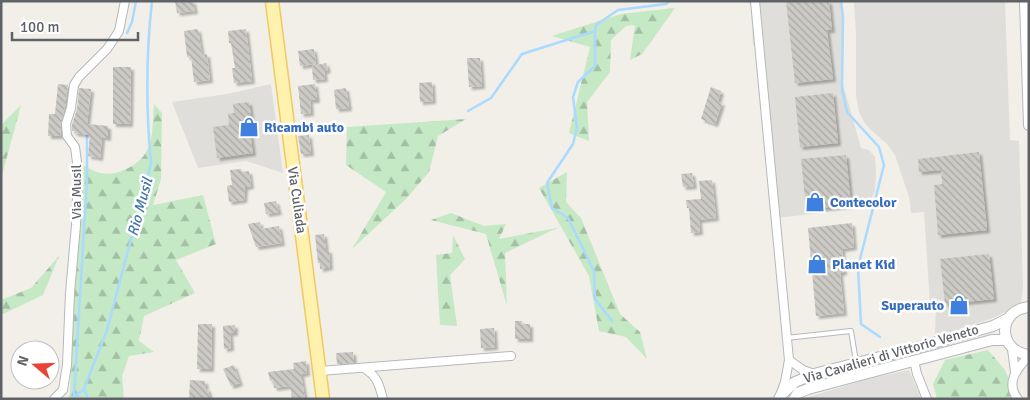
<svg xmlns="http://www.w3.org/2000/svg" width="1030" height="400" font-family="Signika,sans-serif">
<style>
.industrial{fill:#e0deda}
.forest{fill:url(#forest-firs)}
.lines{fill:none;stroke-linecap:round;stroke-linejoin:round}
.stream{stroke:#aadaff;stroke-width:2.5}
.building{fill:url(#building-back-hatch);filter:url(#shadow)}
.service-casing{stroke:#b5b8bc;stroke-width:6}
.minor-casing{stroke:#b5b8bc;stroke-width:10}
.tertiary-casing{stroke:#b5b8bc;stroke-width:12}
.primary-casing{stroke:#f2c960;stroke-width:15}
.service{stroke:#fff;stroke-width:4}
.minor{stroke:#fff;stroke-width:8}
.tertiary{stroke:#fff;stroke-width:10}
.primary{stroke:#fff2af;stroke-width:12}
.labels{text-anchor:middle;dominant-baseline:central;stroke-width:5;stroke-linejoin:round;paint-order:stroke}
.shop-label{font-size:14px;font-weight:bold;fill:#366cbe;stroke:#fff;text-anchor:start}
.street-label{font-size:14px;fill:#5f6368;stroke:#fff}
.water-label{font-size:15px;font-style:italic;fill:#4174aa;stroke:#fff}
</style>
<defs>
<pattern id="forest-firs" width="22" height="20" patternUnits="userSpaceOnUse" patternTransform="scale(1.25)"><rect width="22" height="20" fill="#c5e8c5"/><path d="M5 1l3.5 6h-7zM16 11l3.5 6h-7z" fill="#a3c0a4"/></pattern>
<pattern id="building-back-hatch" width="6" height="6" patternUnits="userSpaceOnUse" patternTransform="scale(1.25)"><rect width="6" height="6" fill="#cccac5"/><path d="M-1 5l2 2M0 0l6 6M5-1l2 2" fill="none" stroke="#a9a8a4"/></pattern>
<filter id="shadow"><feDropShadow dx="3" dy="3" stdDeviation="1" flood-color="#0004"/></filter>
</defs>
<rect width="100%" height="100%" fill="#f1efe8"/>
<g class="industrial">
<path d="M747 1H842L843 84 861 148 869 150 875 157 876 171 875 191 869 204 864 208 776 218 760 45H753L751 6Z"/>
<path d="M854 1H1005L1010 140 1019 141 1023 287 1021 305 1012 309 993 318 946 333 936 335 935 333 936 305H930L924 212 911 213 909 197 895 155 887 144 870 129 864 122 859 112 856 96V34Z"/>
<path d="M271 84 283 173 246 161 198 168 172 102 227 94Z"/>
<path d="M909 370 921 399H802L868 379Z"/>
</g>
<g class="forest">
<path d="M675 8 642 54 630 60 635 25 626 26 611 40 610 72 587 102 589 141 569 133 590 47 552 36 621 14Z"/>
<path d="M154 104 162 113 161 179 153 205 203 195 216 244 176 260 195 293 144 316 139 341 154 352 129 356 122 376 124 399H67L70 394 79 163C85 166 91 170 97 172 106 175 116 174 124 170 155 158 152 132 154 104Z"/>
<path d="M21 105 1 179V125Z"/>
<path d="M466 119 438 136 429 172 406 199 352 249 386 192 346 165 347 127Z"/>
<path d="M567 172 566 202 581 218 620 314 640 332 647 359 626 337 599 331 589 276 539 188Z"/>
<path d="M451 213 484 226 506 224 499 239 557 228 505 253 507 306 486 234 431 220Z"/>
<path d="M453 235 465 259 450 275 457 326 440 325 436 255 452 253Z"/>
<path d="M59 256 43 295 1 315V300L31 288Z"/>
<path d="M988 350 1005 370 1018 399H937L933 384 945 360Z"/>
</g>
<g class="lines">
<g class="stream">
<path d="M841 1 843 17 842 89 847 112 879 147 884 165 858 267 861 324 880 337"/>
<path d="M127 33 132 22 136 1"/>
<path d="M468 111 491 98 522 54 595 31"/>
<path d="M612 321 595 299 594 271 568 218 552 208 547 183 573 144 577 128 573 97 578 82 595 66V31L596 25 618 10 666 4 669 1"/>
<path d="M84 389 88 399"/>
<path d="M74 397 87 180V133"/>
<path d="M72 399 84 389 107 330 151 164C146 110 146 54 152 1"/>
</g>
</g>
<g class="building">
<path d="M175 1H193L195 11 177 13Z"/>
<path d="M786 1H829L832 30H827L833 79 795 83Z"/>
<path d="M198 29 202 55 207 54 210 80 194 82 191 56 187 57 184 31Z"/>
<path d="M246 29 252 81 234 83 232 68H235L231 43H229L228 31Z"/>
<path d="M314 49 316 64 300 66 298 51Z"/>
<path d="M467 58H480L482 86 469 87Z"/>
<path d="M326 63 328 70 324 71 325 79 313 80 312 66Z"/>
<path d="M113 67H131L130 124H113Z"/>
<path d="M432 82 433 101 420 102 419 83Z"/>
<path d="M58 84 68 85 65 107 61 123 60 136H48L49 114H55Z"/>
<path d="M315 84 317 100H310L311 113 301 114 298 86Z"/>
<path d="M711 87 721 91 718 102 722 103 715 124 701 119Z"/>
<path d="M79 88 91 89 87 124 108 126V138L102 137 100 158 88 156 90 135 74 133 75 131H72V125L77 109Z"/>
<path d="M346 88 349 108 336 109 334 90Z"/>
<path d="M833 93 838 143 800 147 795 97Z"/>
<path d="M249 102 252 123 249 124 253 153 217 158 213 127 229 125 228 114 234 113 233 104Z"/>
<path d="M309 135 311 153 301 154 298 136Z"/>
<path d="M979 152 987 230 938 235 934 185 942 184 941 170 919 172 918 159Z"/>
<path d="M846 155 851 205 806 209 801 159Z"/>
<path d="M241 169 242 172 249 171 251 186 245 187 244 200 229 202 227 186 232 185 230 170Z"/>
<path d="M692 173 694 186 683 187 681 174Z"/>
<path d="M712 180 716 218 699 220 700 232 691 233 689 208H687L686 200 701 199 699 181Z"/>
<path d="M276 201 279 212 266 214 264 203Z"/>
<path d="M260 222 261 229 279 226 282 243 256 247 248 224Z"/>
<path d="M852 223 854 247 842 249 844 272 840 273 844 313 816 316 808 228Z"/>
<path d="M324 234 326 250H329L330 267 320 269V263H318L315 235Z"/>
<path d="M989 254 994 299 945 304 940 259Z"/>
<path d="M515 321H522V324H530V339H515Z"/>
<path d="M198 324H212L211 369H197Z"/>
<path d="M235 325V333H230L231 348 224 349 223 326Z"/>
<path d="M494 328 495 347 481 348 480 329Z"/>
<path d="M353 352 354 363 337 364 336 353Z"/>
<path d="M306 361 307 373 301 374 305 399H292L290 386 274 388 273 380 270 381 268 372 294 369 293 363Z"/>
<path d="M234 365 240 383 231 386 223 369Z"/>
<path d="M190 380 205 381 206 389H208L210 399H189Z"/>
</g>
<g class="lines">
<defs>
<path id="service" d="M786 338 851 331 858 374"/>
<g id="minor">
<path d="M755 1 789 360"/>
<path d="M1012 349 1015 372"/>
<path d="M914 360 917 374 927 399"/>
<path d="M364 368C377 376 379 384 383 399"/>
<path d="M320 371 511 356"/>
<path d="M781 393 785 382 789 360 803 370 814 374"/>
<path d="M54 399 63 390 67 365 70 293 76 225 78 170 75 147 67 136 66 124 71 108 74 85 79 77 107 49 119 31 125 1"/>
<path d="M1018 399C1005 383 1017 368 1029 356"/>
</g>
<g id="tertiary">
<path d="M1025 1 1029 125"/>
<path d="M1029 307C997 310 997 351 1029 355"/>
<path d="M779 399 781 395 795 382 814 374 919 347 993 326 1009 318"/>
<path d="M794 399 798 393 808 389 992 340H1007"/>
</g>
<path id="primary" d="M272 1 323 399"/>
</defs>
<use href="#service" class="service-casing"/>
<use href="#minor" class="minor-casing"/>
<use href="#tertiary" class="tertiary-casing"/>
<use href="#primary" class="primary-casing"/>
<use href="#service" class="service"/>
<use href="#minor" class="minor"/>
<use href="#tertiary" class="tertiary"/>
<use href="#primary" class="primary"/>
</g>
<defs>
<symbol id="shop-bare" viewBox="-9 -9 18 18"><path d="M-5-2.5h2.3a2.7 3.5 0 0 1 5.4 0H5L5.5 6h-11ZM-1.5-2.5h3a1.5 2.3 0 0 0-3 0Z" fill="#3f7fe0" stroke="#fff" stroke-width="2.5" paint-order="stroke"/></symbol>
</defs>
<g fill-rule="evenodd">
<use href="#shop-bare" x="235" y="113" width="28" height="28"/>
<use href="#shop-bare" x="801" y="188" width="28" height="28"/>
<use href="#shop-bare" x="803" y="250" width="28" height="28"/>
<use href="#shop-bare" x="945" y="291" width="28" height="28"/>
</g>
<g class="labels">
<g class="shop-label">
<text x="264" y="127">Ricambi auto</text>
<text x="830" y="202">Contecolor</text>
<text x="832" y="264">Planet Kid</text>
<text x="944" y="305" text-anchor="end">Superauto</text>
</g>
<g class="street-label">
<text transform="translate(76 192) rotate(-90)">Via Musil</text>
<text transform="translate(297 200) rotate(82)">Via Culiada</text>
<text transform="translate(891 354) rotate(-16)">Via Cavalieri di Vittorio Veneto</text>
</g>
<g class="water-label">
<text transform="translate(140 207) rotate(-75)">Rio Musil</text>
</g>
</g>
<rect width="1030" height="400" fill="none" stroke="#5f6368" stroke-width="5"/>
<g transform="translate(35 365) rotate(289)"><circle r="24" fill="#ffffff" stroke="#bfc1c3"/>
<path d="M0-4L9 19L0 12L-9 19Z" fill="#ea4335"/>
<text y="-8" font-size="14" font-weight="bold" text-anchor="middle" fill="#5f6368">N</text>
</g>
<path d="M12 32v8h126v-8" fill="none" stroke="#5f6368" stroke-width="2.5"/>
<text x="20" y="32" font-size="15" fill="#5f6368" stroke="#ffffff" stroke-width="4" paint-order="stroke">100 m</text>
</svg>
